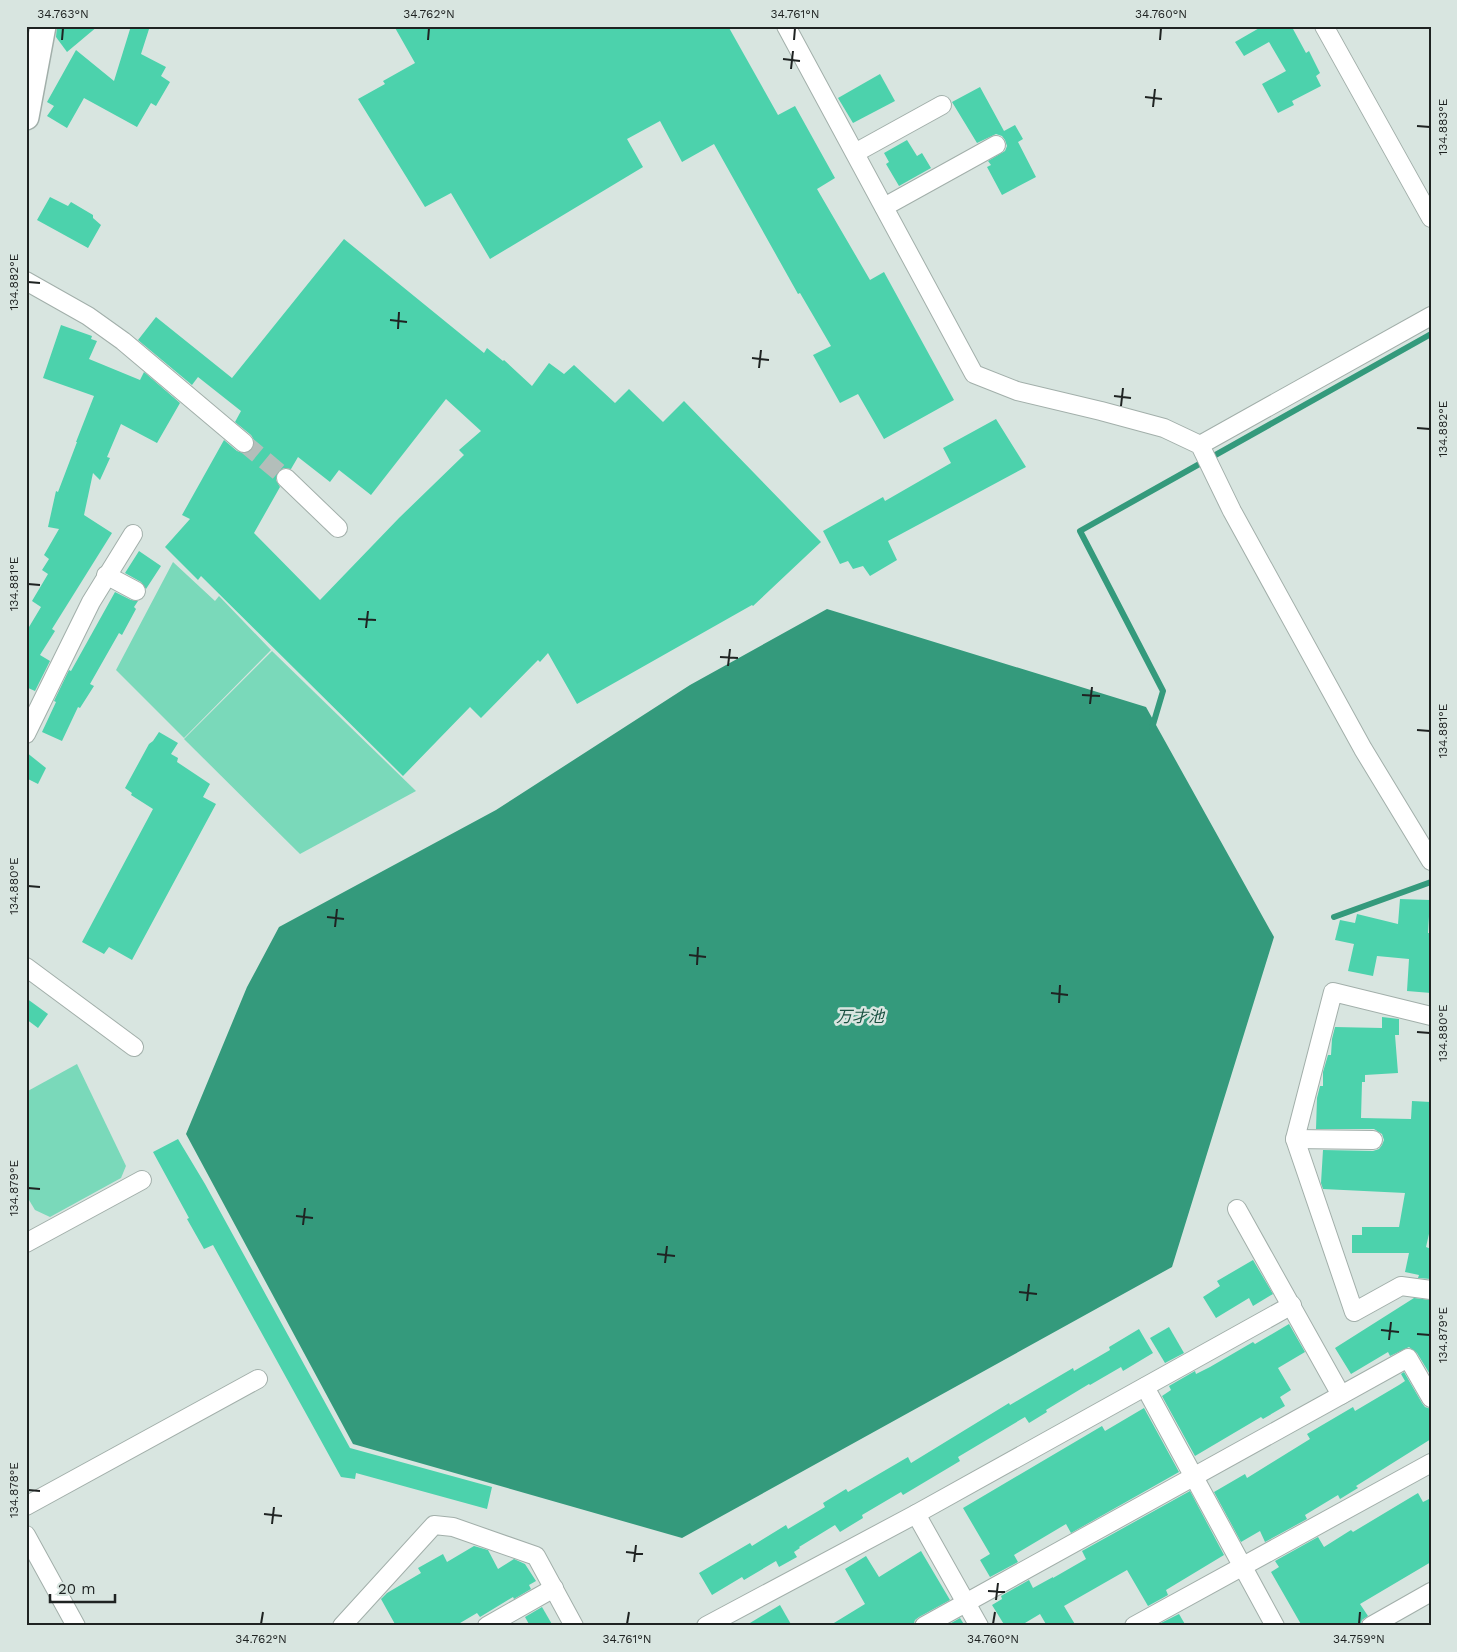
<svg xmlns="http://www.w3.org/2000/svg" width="1457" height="1652" font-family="'Work Sans','Noto Sans JP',sans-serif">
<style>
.green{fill:#7ad9ba}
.water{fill:#349a7c}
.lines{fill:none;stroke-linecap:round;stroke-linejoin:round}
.stream{stroke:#349a7c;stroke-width:6}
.building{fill:#4cd2ac;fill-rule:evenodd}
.street-tunnel{stroke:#b3beba;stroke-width:18;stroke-dasharray:18 9;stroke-linecap:butt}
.street-casing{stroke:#a2afaa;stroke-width:20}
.secondary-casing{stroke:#a2afaa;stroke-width:28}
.street{stroke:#fff;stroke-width:18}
.secondary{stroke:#fff;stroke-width:25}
.ticks{fill:none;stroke:#1f2322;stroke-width:2}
.labels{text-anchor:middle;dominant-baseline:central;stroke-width:5;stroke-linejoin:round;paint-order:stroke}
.water-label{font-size:16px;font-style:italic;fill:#195040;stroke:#d8e5e0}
.neatline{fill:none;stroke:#1f2322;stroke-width:2}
.ticks-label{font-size:12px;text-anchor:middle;fill:#1f2322}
</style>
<rect width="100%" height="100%" fill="#d8e5e0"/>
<g class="green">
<path d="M173 562 215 601 219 596 271 650 184 738 116 670Z"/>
<path d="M272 651 416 791 300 854 184 739Z"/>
<path d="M77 1064 126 1166 121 1178 50 1217 35 1210 26 1195V1092Z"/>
</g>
<path class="water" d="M827 609 1146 707 1274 937 1172 1267 682 1538 353 1444 186 1134 247 987 279 927 496 810 690 685Z"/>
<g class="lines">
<g class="stream">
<path d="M1152 728 1163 691 1080 531 1431 334"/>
<path d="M1334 917 1431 882"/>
</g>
</g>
<g class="building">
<path d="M57 26H98L67 52 56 37Z"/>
<path d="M131 26H150L141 54 166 67 161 76 170 82 156 106 151 103 137 127 84 98 67 128 47 116 54 106 47 102 76 50 114 81Z"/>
<path d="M394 26H728L778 115 795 106 835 178 817 189 870 280 884 272 954 400 884 439 858 394 840 403 813 355 831 346 800 293 798 294 714 144 682 162 660 121 627 139 643 167 490 259 451 193 425 207 358 99 385 84 383 81 415 63Z"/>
<path d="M1260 26H1297L1293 29 1306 53 1309 51 1320 73 1316 76 1321 86 1292 101 1294 105 1278 113 1262 84 1286 71 1269 42 1244 56 1235 42 1261 27Z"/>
<path d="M880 74 895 101 853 123 838 98Z"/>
<path d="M980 87 1004 131 1015 125 1023 139 1018 142 1036 177 1002 195 987 167 991 165 988 161 1005 151 1007 146 1005 140 1002 136 996 134 977 143 952 102Z"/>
<path d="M907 140 917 156 922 153 931 168 899 186 886 164 889 162 884 153Z"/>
<path d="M50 197 68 206 71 202 93 215V218L101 225 88 248 37 220Z"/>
<path d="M344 239 484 353 487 348 503 361 504 360 532 386 549 363 564 374 574 365 615 403 629 389 663 422 684 401 821 542 753 606 752 605 577 704 548 653 540 662 538 660 481 718 470 707 403 776 201 576 198 580 165 547 190 519 182 515 224 440 237 451 243 453H248L252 449 254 440 251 435 235 422 241 411 198 377 192 385 138 340 156 317 232 378ZM446 399 481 431 459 450 464 455 399 518 320 600 254 533 280 487 276 480 278 471 284 468 291 469 298 457 330 482 339 470 371 495Z"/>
<path d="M61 325 92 336 91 339 97 341 89 359 140 380 144 372 180 403 157 443 121 424 107 457 110 458 100 480 93 473 84 515 112 533 52 629 55 631 40 655 50 661 35 691 26 687V632L41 607 32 601 48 574 42 570 49 559 44 555 59 529 48 527 56 491 58 492 77 442H76L94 396 43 378Z"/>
<path d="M996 419 1026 467 888 541 897 560 870 576 863 566 853 569 848 561 840 564 823 531 883 497 885 501 951 463 943 448Z"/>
<path d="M139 551 161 566 146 589 141 582 125 573Z"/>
<path d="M115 592 131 600 138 601 134 607 136 609 122 635 119 633 90 684 94 686 80 708 78 707 62 741 42 732 56 702 54 701 69 670 71 671Z"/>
<path d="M159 732 178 743 171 754 178 758 177 762 210 784 203 797 216 804 132 960 109 947 104 954 82 942 153 809 131 795 132 793 125 788 149 744 153 741Z"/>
<path d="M26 752 46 768 38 784 26 778Z"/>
<path d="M1400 899 1430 900 1428 933H1431V993L1407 991 1409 959 1377 956 1373 976 1348 971 1354 944 1335 940 1340 920 1355 923 1357 914 1398 924Z"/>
<path d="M26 998 48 1014 38 1028 26 1019Z"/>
<path d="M1382 1017 1399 1019V1035H1395L1398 1073 1365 1075V1082H1362L1361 1118 1411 1119 1412 1101 1431 1102 1429 1186H1431V1225L1426 1247 1431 1249V1279L1418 1278 1419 1275 1405 1272 1409 1253H1352V1235H1362V1227H1399L1405 1193 1323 1189 1321 1183 1323 1150 1373 1151 1379 1149 1382 1145 1384 1140 1382 1134 1374 1129H1316L1317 1098 1320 1086H1323V1072L1328 1055H1331L1332 1039 1335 1027 1382 1028Z"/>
<path d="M178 1139 205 1184 350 1448 492 1487 487 1509 356 1473 355 1479 341 1477 213 1245 204 1249 187 1219 189 1218 153 1152Z"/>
<path d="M1253 1260 1273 1294 1253 1306 1249 1298 1216 1318 1203 1297 1220 1286 1217 1281Z"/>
<path d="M1414 1298 1431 1300V1376L1417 1353 1409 1347 1390 1356 1388 1352 1351 1374 1335 1348Z"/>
<path d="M1289 1324 1305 1352 1278 1368 1291 1390 1280 1397 1285 1406 1263 1419 1261 1417 1195 1456 1162 1396 1171 1390 1169 1386 1195 1371 1196 1374 1210 1367 1253 1342 1255 1344Z"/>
<path d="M1169 1327 1184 1353 1165 1363 1150 1338Z"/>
<path d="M1139 1329 1153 1353 1123 1371 1121 1367 1090 1385 1089 1384 1046 1410 1047 1412 1029 1423 1025 1417 958 1457 960 1461 903 1495 901 1492 862 1515 863 1518 840 1532 835 1525 799 1547 800 1548 794 1552 797 1557 779 1567 776 1561 744 1580 742 1577 712 1595 699 1573 750 1543 752 1546 786 1525 788 1529 825 1507 823 1503 846 1489 848 1492 908 1457 911 1463 1009 1403 1010 1405 1073 1368 1074 1371 1110 1350 1109 1347Z"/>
<path d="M1404 1372 1422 1403 1425 1407 1431 1409V1439L1356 1486 1358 1488 1340 1499 1338 1495 1305 1515 1307 1519 1265 1542 1260 1531 1241 1542 1214 1492 1245 1474 1247 1478 1310 1439 1307 1434 1353 1407 1355 1411 1399 1385 1405 1381 1401 1374Z"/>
<path d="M1144 1408 1179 1472 1071 1533 1066 1524 1014 1555 1018 1562 990 1577 980 1560 990 1554 963 1508 1102 1426 1105 1431Z"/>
<path d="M1190 1491 1224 1555 1166 1590 1168 1595 1148 1606 1127 1570 1064 1606 1076 1626H1047L1040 1614 1020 1626H1005L992 1605 1002 1599 1001 1596 1029 1580 1033 1588 1053 1577V1578L1086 1559 1082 1551Z"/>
<path d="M1418 1493 1423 1502 1431 1498V1562L1360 1604 1368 1616 1362 1620 1360 1626H1302L1271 1572 1279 1567 1275 1561 1318 1537 1324 1547 1351 1530 1353 1532Z"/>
<path d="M474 1546 488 1550 498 1569 514 1559 525 1564 536 1581 529 1585 531 1589 514 1599 513 1597 480 1617 477 1613 455 1626H396L381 1599 387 1593 421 1573 418 1568 443 1554 447 1562Z"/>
<path d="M921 1551 950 1600 919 1617 915 1620 913 1626H829L865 1604 845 1569 866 1556 879 1577Z"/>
<path d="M780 1605 792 1626H745Z"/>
<path d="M542 1607 553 1626H530L525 1617Z"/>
<path d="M1179 1614 1186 1626H1160L1159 1624Z"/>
<path d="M960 1618 965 1626H946Z"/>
</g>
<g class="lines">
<path class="street-tunnel" d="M244 443 286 478"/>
<defs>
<g id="street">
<path d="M786 26 974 374 1017 391 1101 411 1164 428 1200 445 1232 511 1363 749 1431 861"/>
<path d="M1324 26 1431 218"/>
<path d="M855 153 942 105"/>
<path d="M884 207 996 145"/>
<path d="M26 281 88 316 123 341 244 443"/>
<path d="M1200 445 1431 316"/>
<path d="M286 478 338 528"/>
<path d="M106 575 136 591"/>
<path d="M26 734 91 602 133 534"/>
<path d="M26 967 134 1047"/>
<path d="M1431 1016 1333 992 1295 1139 1354 1312 1401 1286 1431 1290"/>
<path d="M1295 1139 1373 1140"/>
<path d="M1237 1209 1341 1395"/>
<path d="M26 1243 142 1180"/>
<path d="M1145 1387 1275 1626"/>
<path d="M26 1506 258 1379"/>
<path d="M916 1514 979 1626"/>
<path d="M26 1535 76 1626"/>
<path d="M342 1626 434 1525 453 1527 536 1556 574 1626"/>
<path d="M487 1626 554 1588"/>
<path d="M706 1626 916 1514 1292 1305"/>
<path d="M924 1626 1408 1358 1431 1398"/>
<path d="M1134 1626 1431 1463"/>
<path d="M1371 1626 1431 1592"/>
</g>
<path id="secondary" d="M26 117 43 26"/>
</defs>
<use href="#street" class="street-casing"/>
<use href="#secondary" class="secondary-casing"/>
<use href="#street" class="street"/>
<use href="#secondary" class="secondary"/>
</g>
<path class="ticks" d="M62 40 63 28M428 40 429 28M794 40 795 28M1160 40 1161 28M783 59 800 61M791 69 793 51M1145 97 1162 99M1153 107 1155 89M1417 126 1430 127M28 282 40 283M390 320 407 322M398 329 399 312M752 358 769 360M759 368 761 350M1114 396 1131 398M1121 406 1123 388M1417 428 1430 429M28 584 40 585M358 619 376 620M366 628 368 611M720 657 738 658M728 666 730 649M1082 695 1100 696M1090 704 1092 687M1417 730 1430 731M28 886 40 887M327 917 344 919M335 927 337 909M689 955 706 957M697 965 698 947M1051 993 1068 995M1059 1003 1060 985M1417 1032 1430 1033M28 1188 40 1189M296 1216 313 1218M303 1225 305 1208M657 1254 675 1256M665 1263 667 1246M1019 1292 1037 1294M1027 1301 1029 1284M1381 1330 1399 1332M1417 1334 1430 1335M1389 1340 1391 1322M28 1490 40 1491M264 1514 282 1516M272 1524 274 1507M626 1552 643 1554M634 1562 636 1545M988 1591 1005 1592M996 1600 998 1583M261 1624 263 1612M627 1624 629 1612M993 1624 995 1612M1359 1624 1360 1612"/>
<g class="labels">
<g class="water-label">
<text x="860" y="1016">万才池</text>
</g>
</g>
<rect width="1457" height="1652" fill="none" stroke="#d8e5e0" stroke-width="55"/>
<path d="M50 1594v8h65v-8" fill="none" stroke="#1f2322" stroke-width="2.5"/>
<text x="58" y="1594" font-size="15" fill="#1f2322" stroke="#d8e5e0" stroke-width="4" paint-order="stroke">20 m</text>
<rect x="28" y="28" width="1402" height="1596" class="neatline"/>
<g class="ticks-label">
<text x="63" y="18">34.763°N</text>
<text x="429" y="18">34.762°N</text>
<text x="795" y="18">34.761°N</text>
<text x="1161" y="18">34.760°N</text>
<text transform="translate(1443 127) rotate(-90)" y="4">134.883°E</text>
<text transform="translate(14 282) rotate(-90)" y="4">134.882°E</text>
<text transform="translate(1443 429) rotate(-90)" y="4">134.882°E</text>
<text transform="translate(14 584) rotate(-90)" y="4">134.881°E</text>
<text transform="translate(1443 731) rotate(-90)" y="4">134.881°E</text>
<text transform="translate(14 886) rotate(-90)" y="4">134.880°E</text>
<text transform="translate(1443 1033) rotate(-90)" y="4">134.880°E</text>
<text transform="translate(14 1188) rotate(-90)" y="4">134.879°E</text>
<text transform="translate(1443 1335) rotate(-90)" y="4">134.879°E</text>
<text transform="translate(14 1490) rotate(-90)" y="4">134.878°E</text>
<text x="261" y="1643">34.762°N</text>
<text x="627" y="1643">34.761°N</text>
<text x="993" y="1643">34.760°N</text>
<text x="1359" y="1643">34.759°N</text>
</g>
</svg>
